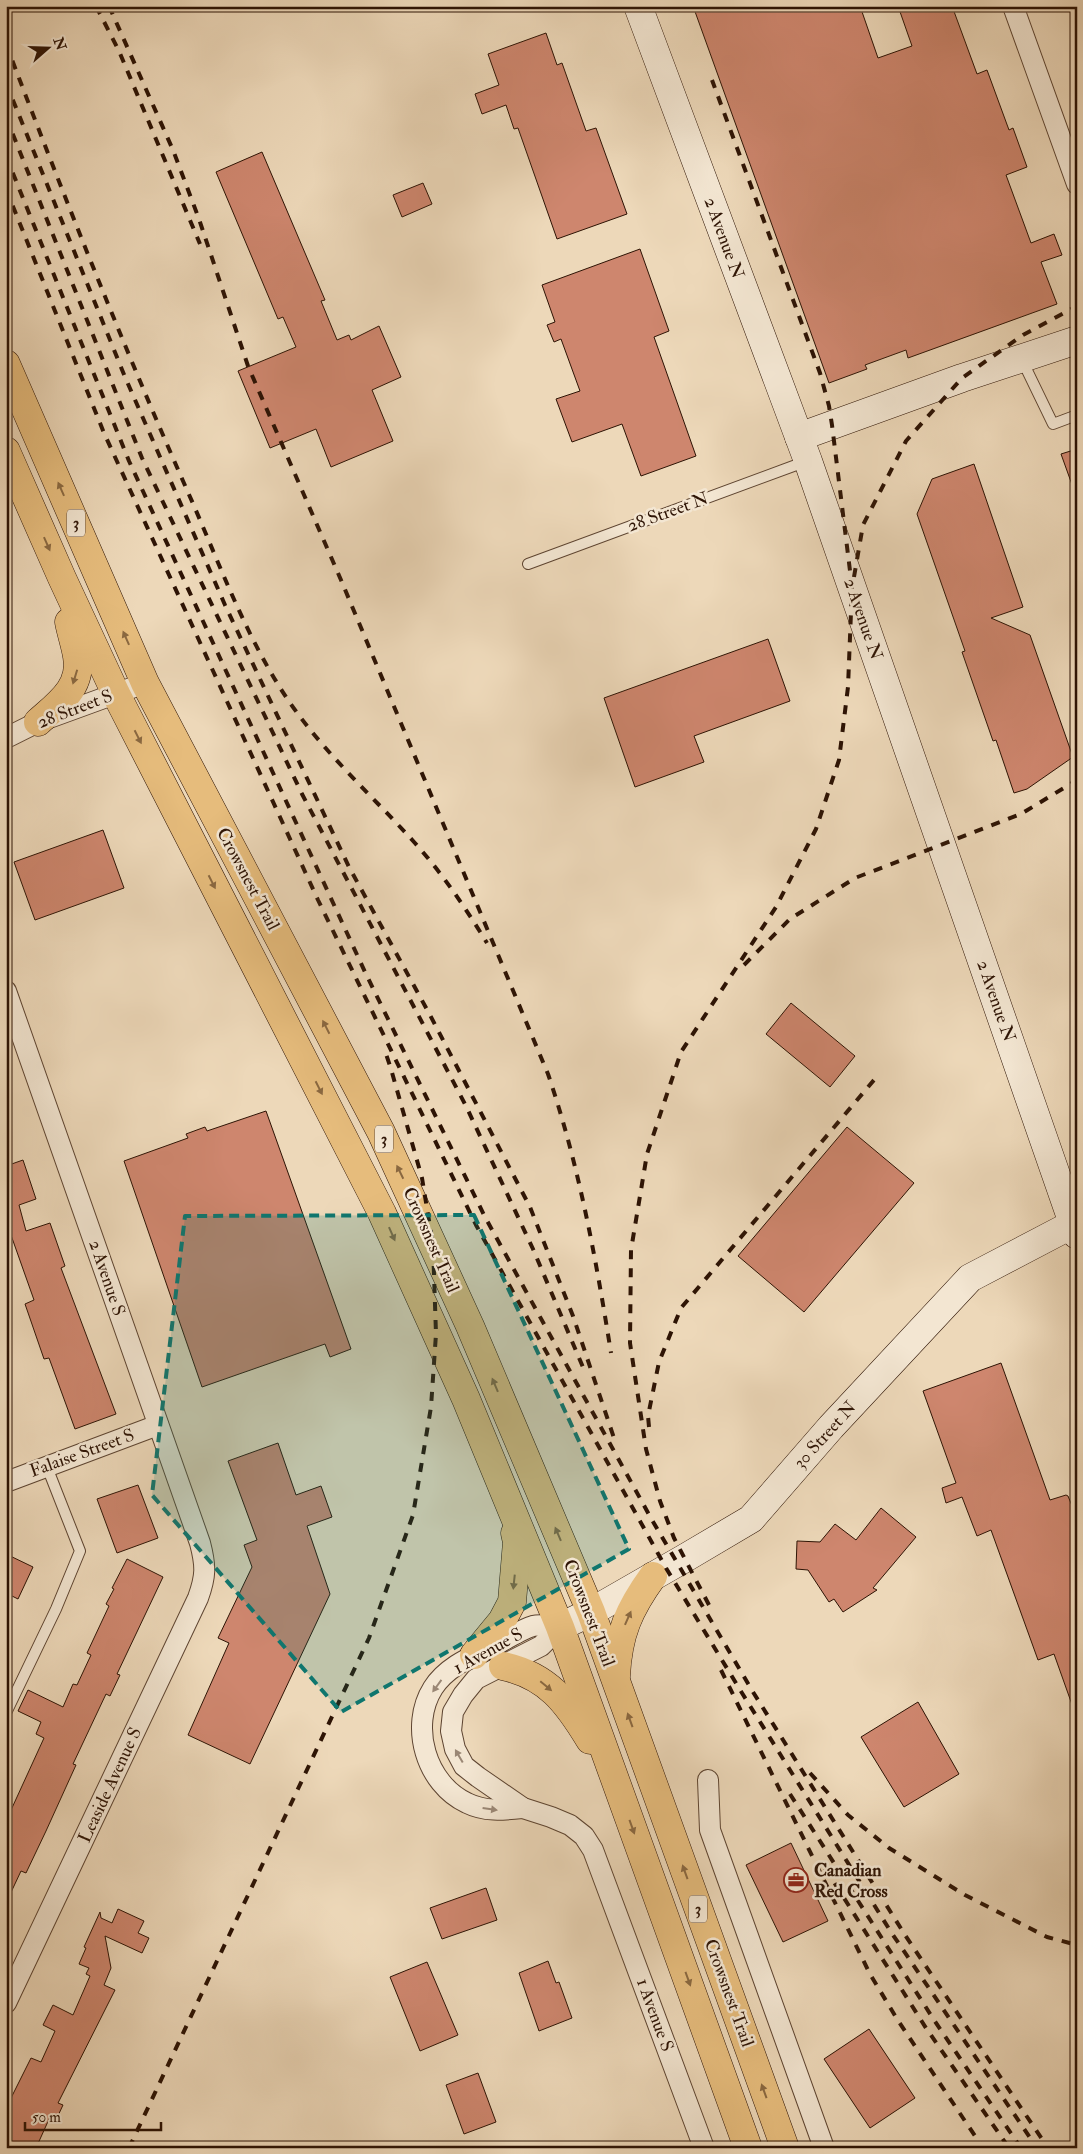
<svg xmlns="http://www.w3.org/2000/svg" width="1083" height="2154" font-family="'IM FELL Double Pica',serif">
<style>
.building{fill:#ce866e;stroke:#2d1304}
.lines{fill:none;stroke-linecap:round;stroke-linejoin:round}
.lane-casing{stroke:#5d4431;stroke-width:12}
.street-casing{stroke:#5d4431;stroke-width:22}
.secondary-casing{stroke:#2d1304;stroke-width:29}
.highway-casing{stroke:#2d1304;stroke-width:29}
.lane{stroke:#f3e6d2;stroke-width:10}
.street{stroke:#f3e6d2;stroke-width:20}
.secondary{stroke:#f3e6d2;stroke-width:28}
.highway{stroke:#e6bc7c;stroke-width:28}
.rail{stroke:#2d1304;stroke-width:4;stroke-dasharray:9 9;stroke-linecap:butt}
.oneway{fill:#8a6840}
.oneway2{fill:#9a8775}
.marked{fill:#0f766e;fill-opacity:0.2;stroke:#0f766e;stroke-width:4;stroke-dasharray:10 6;stroke-linejoin:round}
.labels{text-anchor:middle;dominant-baseline:central;stroke-width:5;stroke-linejoin:round;paint-order:stroke}
.shield{fill:#f3e6d2;stroke:#685242;stroke-width:1}
.shield-label{font-size:16px;font-weight:bold;fill:#2d1304}
.street-label{font-size:18px;fill:#2d1304;stroke:#f3e6d2}
.poi-label{font-size:18px;font-weight:bold;fill:#2d1304;stroke:#f3e6d2;text-anchor:start}
</style>
<rect width="100%" height="100%" fill="#edd8b9"/>
<filter id="stains"><feTurbulence type="fractalNoise" baseFrequency=".004" numOctaves="4"/><feColorMatrix values="0 0 0 0 .2 0 0 0 0 .09 0 0 0 0 .02 0 0 0 .5 -.17"/></filter>
<radialGradient id="worn" r=".72"><stop offset=".6" stop-color="#630" stop-opacity="0"/><stop offset="1" stop-color="#630" stop-opacity=".3"/></radialGradient>
<g class="building">
<path d="M693 6H860L878 58 912 46 898 6H952L977 74 987 70 1009 130 1013 128 1027 167 1006 175 1031 243 1054 234 1062 255 1041 262 1057 304 908 358 906 350 865 365 867 369 829 383Z"/>
<path d="M546 33 557 65 562 63 586 131 596 128 627 214 557 239 518 128 514 129 506 105 482 114 475 94 499 85 488 54Z"/>
<path d="M262 152 325 300 321 301 337 340 349 335 351 340 379 326 401 377 372 390 393 441 331 467 316 429 270 448 238 371 296 347 283 317 278 319 216 172Z"/>
<path d="M423 183 432 204 402 217 393 195Z"/>
<path d="M640 249 669 331 654 337 696 456 641 476 622 424 572 442 556 399 580 391 561 339 554 342 547 325 555 322 542 285Z"/>
<path d="M1077 449V493H1075L1061 454Z"/>
<path d="M974 464 1023 607 991 618 1030 635 1073 757 1027 789 1014 793 996 740 993 741 962 652 965 651 917 514 932 479Z"/>
<path d="M768 639 790 701 694 736 704 762 635 787 604 698Z"/>
<path d="M103 830 124 888 35 920 14 862Z"/>
<path d="M791 1003 855 1056 830 1087 766 1034Z"/>
<path d="M266 1111 351 1349 330 1357 325 1344 202 1387 124 1161 188 1138 186 1134 205 1127 207 1131Z"/>
<path d="M847 1127 914 1183 804 1312 738 1256Z"/>
<path d="M23 1160 36 1199 19 1205 26 1231 50 1223 65 1266 61 1268 116 1414 75 1429 49 1358 44 1359 25 1304 34 1300 6 1221V1166Z"/>
<path d="M1001 1363 1050 1500 1066 1495 1068 1496 1077 1518V1712L1075 1713 1054 1654 1038 1660 991 1530 977 1536 962 1497 946 1503 942 1488 956 1483 923 1391Z"/>
<path d="M278 1443 296 1495 321 1486 332 1517 307 1526 330 1594 250 1764 188 1735 229 1643 218 1638 252 1567 244 1545 257 1540 228 1461Z"/>
<path d="M138 1485 158 1538 117 1553 97 1499Z"/>
<path d="M881 1508 916 1537 873 1588 877 1590 843 1612 834 1599 829 1602 808 1570 796 1569 797 1541 820 1542 835 1524 856 1540Z"/>
<path d="M6 1554 33 1567 18 1599 6 1593Z"/>
<path d="M127 1559 163 1577 117 1674 120 1675 110 1696 106 1694 73 1764 76 1765 46 1831 26 1873 21 1871 6 1903V1821L44 1738 36 1734 41 1722 18 1711 28 1690 63 1707 73 1684 77 1685 91 1655 87 1653 109 1606 106 1604 114 1589 112 1588Z"/>
<path d="M918 1702 959 1774 904 1807 861 1737Z"/>
<path d="M791 1843 828 1921 783 1942 746 1865Z"/>
<path d="M486 1888 497 1920 442 1939 430 1908Z"/>
<path d="M118 1909 144 1921 138 1933 149 1938 142 1953 105 1936 111 1968 104 1985 115 1990 58 2103 63 2105 56 2120 50 2117 36 2148H6V2108L31 2058 41 2062 55 2031 43 2025 53 2005 73 2015 90 1976 86 1974 89 1968 79 1964 86 1948 84 1947 100 1912 101 1918 112 1923Z"/>
<path d="M548 1961 556 1983 559 1982 572 2018 539 2031 519 1973Z"/>
<path d="M427 1962 458 2035 420 2051 390 1977Z"/>
<path d="M869 2029 915 2098 870 2128 824 2059Z"/>
<path d="M478 2073 496 2122 464 2134 446 2085Z"/>
</g>
<g class="lines">
<defs>
<g id="lane">
<path d="M1022 360 1053 424 1077 415"/>
<path d="M528 564 807 461"/>
<path d="M6 1713 56 1609 80 1551 47 1467"/>
</g>
<g id="street">
<path d="M1013 6 1077 184"/>
<path d="M6 738 38 722 145 683"/>
<path d="M6 991 200 1543C206 1566 206 1576 198 1598L6 2003"/>
<path d="M6 1482 158 1425"/>
<path d="M560 1627 541 1646 476 1679 463 1695 453 1712 451 1731 455 1749 464 1766 478 1777 523 1808 551 1817 570 1825 584 1836 593 1850 704 2148"/>
<path d="M708 1780 710 1830 824 2148"/>
<path d="M523 1808C503 1810 485 1812 467 1803 426 1784 409 1726 433 1688 447 1666 473 1656 495 1645 507 1639 520 1630 533 1626 541 1624 552 1626 560 1627"/>
</g>
<g id="secondary">
<path d="M638 6 808 461 1077 1235"/>
<path d="M799 437 962 378 1077 340"/>
<path d="M560 1627 591 1612 685 1558 751 1519 831 1427 970 1278 1073 1224"/>
</g>
<g id="highway">
<path d="M6 364 145 683 381 1132 470 1326 591 1612 785 2148"/>
<path d="M6 451 62 578 116 694 382 1213 466 1399 560 1627 748 2148"/>
<path d="M38 722C58 704 83 687 77 656 75 644 71 633 69 622"/>
<path d="M474 1655 502 1621 512 1602 517 1542 515 1533"/>
<path d="M503 1666C548 1676 567 1702 590 1740"/>
<path d="M616 1676C618 1634 629 1609 653 1576"/>
</g>
</defs>
<use href="#lane" class="lane-casing"/>
<use href="#street" class="street-casing"/>
<use href="#secondary" class="secondary-casing"/>
<use href="#highway" class="highway-casing"/>
<use href="#lane" class="lane"/>
<use href="#street" class="street"/>
<use href="#secondary" class="secondary"/>
<use href="#highway" class="highway"/>
<g class="rail">
<path d="M96 6 119 51 200 244"/>
<path d="M109 6 173 150 199 219 248 366 341 580 548 1074C579 1165 596 1259 611 1353"/>
<path d="M6 44C63 194 122 343 187 490 216 555 241 625 279 686 316 746 368 791 414 842 442 873 465 907 487 943"/>
<path d="M6 83 125 377 225 605 349 867 430 1015 530 1207 573 1316 615 1441"/>
<path d="M6 117 142 458 302 794 466 1106 533 1249 585 1372"/>
<path d="M6 156 129 461 365 972 485 1217 652 1520 753 1692 905 1935 1048 2148"/>
<path d="M6 189 104 433 318 900 476 1225 666 1568 742 1693 891 1932 1037 2148"/>
<path d="M854 577 863 525 906 441 962 378 1023 335 1077 306"/>
<path d="M744 965 790 919 855 878 1021 814 1077 780"/>
<path d="M649 1427 648 1416 659 1362 681 1308 874 1080"/>
<path d="M709 1605 674 1538 660 1501 646 1449 630 1343 631 1250 647 1154 681 1052 776 907 816 829 839 760 848 687 852 587 832 425 829 406 820 373 712 80"/>
<path d="M721 1670 870 1974 897 2019 983 2148"/>
<path d="M810 1773 848 1815 889 1848 965 1895 1047 1937 1077 1945"/>
<path d="M790 1794 934 2020 1021 2148"/>
<path d="M825 1868 926 2028 1009 2148"/>
<path d="M129 2148 369 1638 413 1515 431 1407 436 1334 433 1245 422 1178 391 1069 386 1054"/>
</g>
</g>
<defs><path id="oneway-solid" d="M-6-.8H1V-3.2L6.5 0L1 3.2V.8H-6Z" transform="scale(1.25)"/></defs>
<g class="oneway">
<use href="#oneway-solid" transform="translate(61 489) rotate(-114)"/>
<use href="#oneway-solid" transform="translate(47 544) rotate(66)"/>
<use href="#oneway-solid" transform="translate(126 638) rotate(-114)"/>
<use href="#oneway-solid" transform="translate(75 677) rotate(107)"/>
<use href="#oneway-solid" transform="translate(138 737) rotate(63)"/>
<use href="#oneway-solid" transform="translate(212 882) rotate(63)"/>
<use href="#oneway-solid" transform="translate(326 1027) rotate(-117)"/>
<use href="#oneway-solid" transform="translate(319 1088) rotate(63)"/>
<use href="#oneway-solid" transform="translate(400 1172) rotate(-116)"/>
<use href="#oneway-solid" transform="translate(392 1234) rotate(66)"/>
<use href="#oneway-solid" transform="translate(495 1385) rotate(-113)"/>
<use href="#oneway-solid" transform="translate(558 1534) rotate(-113)"/>
<use href="#oneway-solid" transform="translate(514 1582) rotate(96)"/>
<use href="#oneway-solid" transform="translate(628 1618) rotate(-66)"/>
<use href="#oneway-solid" transform="translate(546 1686) rotate(40)"/>
<use href="#oneway-solid" transform="translate(630 1720) rotate(-110)"/>
<use href="#oneway-solid" transform="translate(632 1827) rotate(70)"/>
<use href="#oneway-solid" transform="translate(685 1872) rotate(-110)"/>
<use href="#oneway-solid" transform="translate(688 1979) rotate(70)"/>
<use href="#oneway-solid" transform="translate(764 2091) rotate(-110)"/>
</g>
<g class="oneway2">
<use href="#oneway-solid" transform="translate(437 1686) rotate(126)"/>
<use href="#oneway-solid" transform="translate(459 1756) rotate(-120)"/>
<use href="#oneway-solid" transform="translate(490 1809) rotate(8)"/>
</g>
<path class="marked" d="M474 1215 629 1549 341 1712 152 1495 185 1216Z"/>
<defs>
<symbol id="office-ring" viewBox="-11 -11 22 22"><circle r="9.5" fill="#f3e6d2" stroke="#8f2418" stroke-width="1.5"/><path d="M-6-3h4V-5.5h4V-3h4V5H-6ZM-1-4.5V-3h2v-1.5ZM-6 0V1H6V0Z" fill="#8f2418"/></symbol>
</defs>
<g fill-rule="evenodd">
<use href="#office-ring" x="782" y="1866" width="28" height="28"/>
</g>
<g class="labels">
<g class="shield">
<rect x="67" y="509.5" width="18" height="27" rx="4"/>
<rect x="375" y="1125.5" width="18" height="27" rx="4"/>
<rect x="689" y="1895.5" width="18" height="27" rx="4"/>
</g>
<g class="shield-label">
<text x="76" y="523">3</text>
<text x="384" y="1139">3</text>
<text x="698" y="1909">3</text>
</g>
<g class="street-label">
<text transform="translate(724 238) rotate(70)">2 Avenue N</text>
<text transform="translate(668 512) rotate(-20)">28 Street N</text>
<text transform="translate(863 619) rotate(71)">2 Avenue N</text>
<text transform="translate(75 709) rotate(-21)">28 Street S</text>
<text transform="translate(248 879) rotate(62)">Crowsnest Trail</text>
<text transform="translate(996 1001) rotate(71)">2 Avenue N</text>
<text transform="translate(431 1240) rotate(66)">Crowsnest Trail</text>
<text transform="translate(107 1278) rotate(71)">2 Avenue S</text>
<text transform="translate(825 1435) rotate(-48)">30 Street N</text>
<text transform="translate(82 1453) rotate(-20)">Falaise Street S</text>
<text transform="translate(589 1613) rotate(69)">Crowsnest Trail</text>
<text transform="translate(488 1651) rotate(-29)">1 Avenue S</text>
<text transform="translate(110 1785) rotate(-65)">Leaside Avenue S</text>
<text transform="translate(729 1993) rotate(70)">Crowsnest Trail</text>
<text transform="translate(655 2015) rotate(70)">1 Avenue S</text>
</g>
<g class="poi-label">
<text x="814" y="1870">Canadian<tspan x="814" dy="21">Red Cross</tspan></text>
</g>
</g>
<rect width="1083" height="2154" fill="none" stroke="#edd8b9" stroke-width="25"/>
<rect x="8" y="8" width="1068" height="2139" fill="none" stroke="#2d1304" stroke-width="2.5"/>
<rect x="12" y="12" width="1058" height="2129" fill="none" stroke="#2d1304"/>
<g transform="translate(48 48) rotate(70)" stroke="#f3e6d2" stroke-width="4" paint-order="stroke">
<path d="M0-4L9 19L0 12L-9 19Z" fill="#2d1304"/>
<text y="-8" font-size="14" font-weight="bold" text-anchor="middle" fill="#2d1304">N</text>
</g>
<path d="M25 2122v8h136v-8" fill="none" stroke="#2d1304" stroke-width="2.5"/>
<text x="32" y="2122" font-size="15" fill="#2d1304" stroke="#f3e6d2" stroke-width="4" paint-order="stroke">50 m</text>
<rect width="100%" height="100%" filter="url(#stains)"/>
<rect width="100%" height="100%" fill="url(#worn)"/>
</svg>
